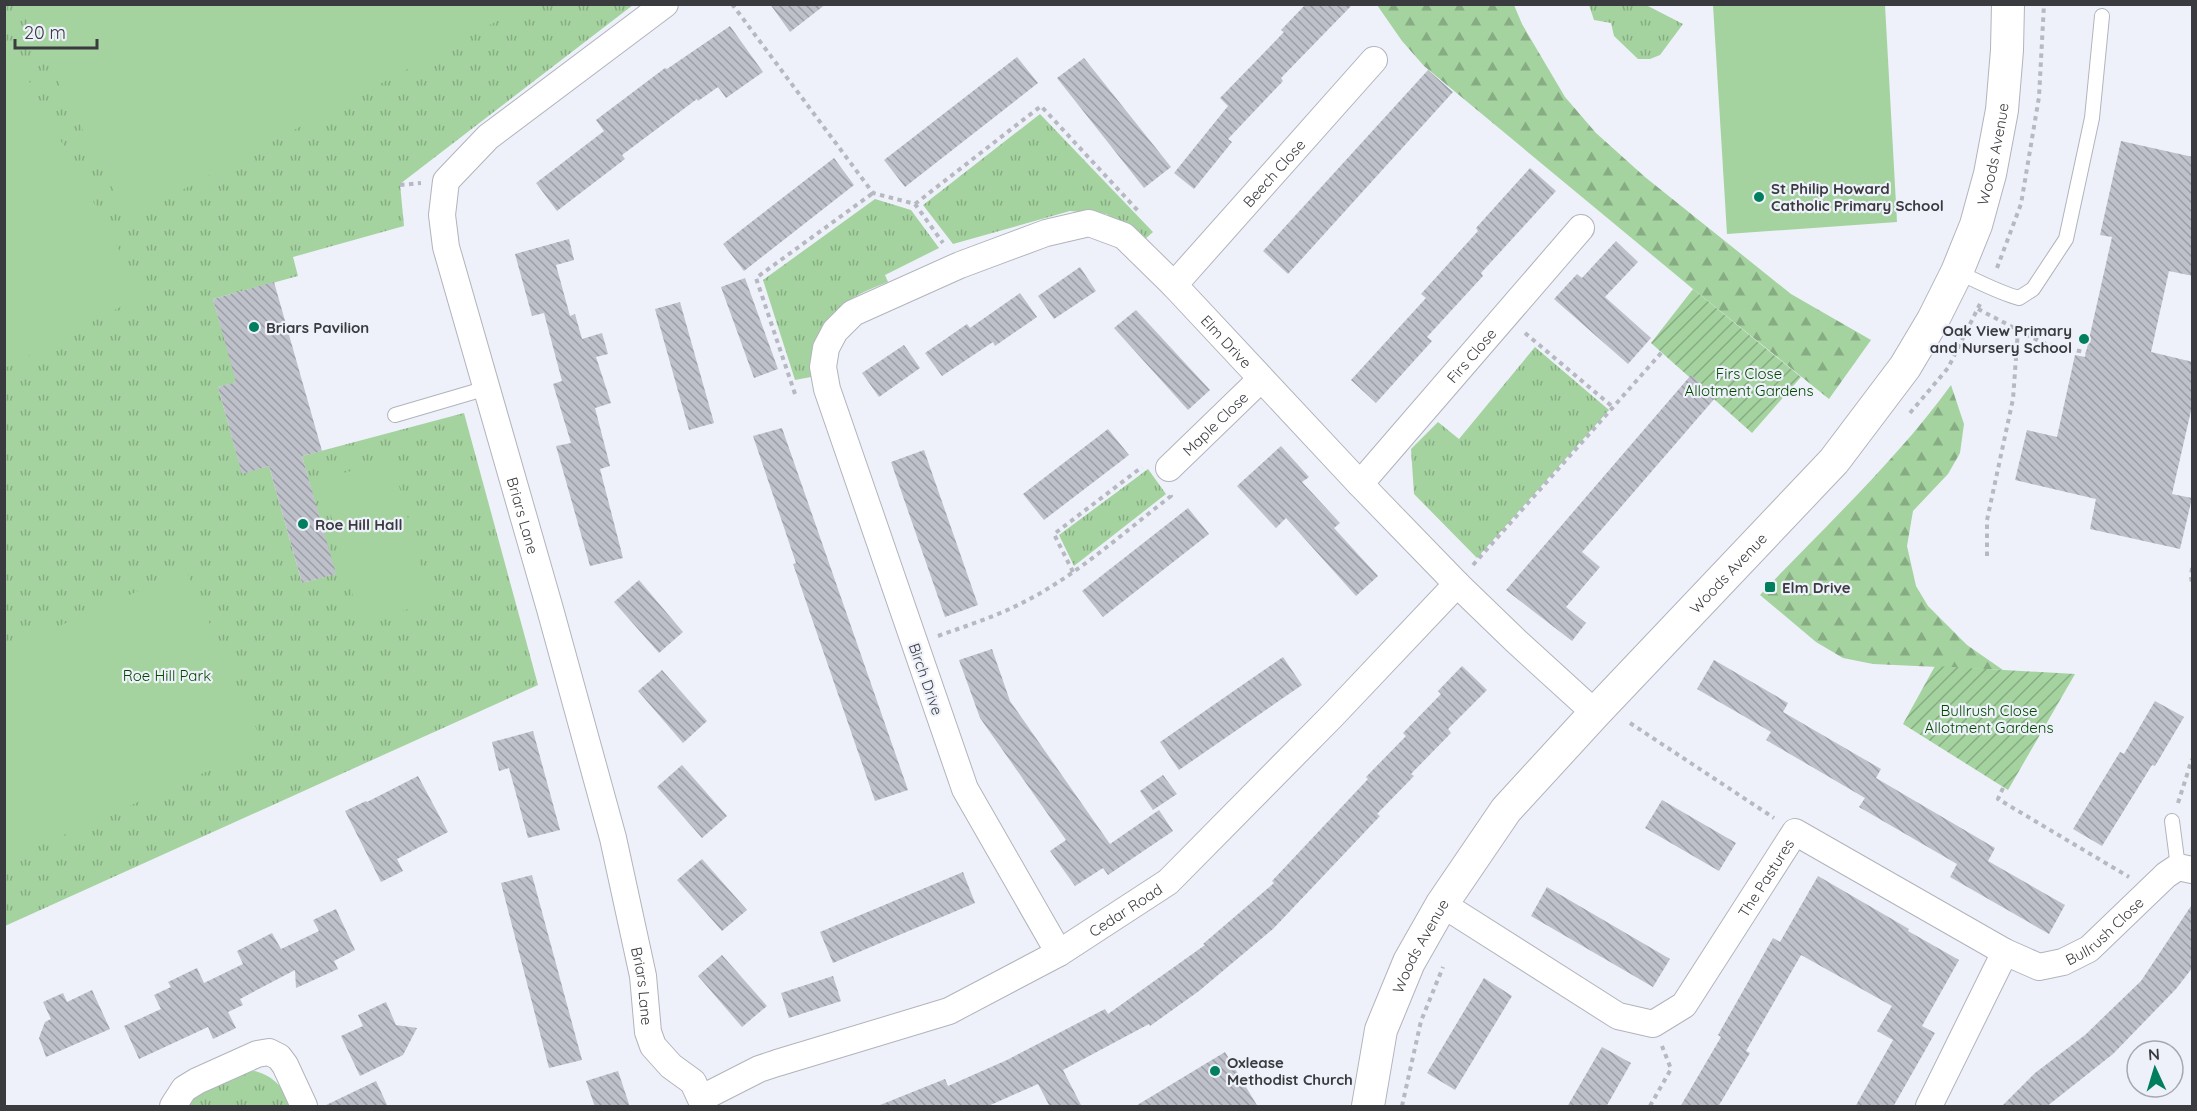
<svg xmlns="http://www.w3.org/2000/svg" width="2197" height="1111" font-family="Quicksand,sans-serif">
<style>
.grass{fill:url(#grass-tufts)}
.forest{fill:url(#forest-firs)}
.garden{fill:url(#garden-furrows)}
.pitch{fill:#a4d39f}
.building{fill:url(#building-back-hatch)}
.lines{fill:none;stroke-linecap:round;stroke-linejoin:round}
.service-casing{stroke:#b1b4bc;stroke-width:16}
.minor-casing{stroke:#b1b4bc;stroke-width:28}
.tertiary-casing{stroke:#b1b4bc;stroke-width:34}
.path{stroke:#b6b9c0;stroke-width:4;stroke-dasharray:4.5 4.5;stroke-linecap:butt}
.service{stroke:#fff;stroke-width:14}
.minor{stroke:#fff;stroke-width:26}
.tertiary{stroke:#fff;stroke-width:32}
.poi-dot{fill:#007e5e;stroke:#eef1fa;stroke-width:2}
.labels{text-anchor:middle;dominant-baseline:central;stroke-width:4.5;stroke-linejoin:round;paint-order:stroke}
.street-label{font-size:15px;fill:#3a3b3f;stroke:#eef1fa}
.poi-label{font-size:15px;font-weight:bold;fill:#3a3b3f;stroke:#eef1fa;text-anchor:start}
.park-label{font-size:15px;fill:#024900;stroke:#eef1fa}
</style>
<defs>
<pattern id="grass-tufts" width="24" height="20" patternUnits="userSpaceOnUse" patternTransform="scale(1.5)"><rect width="24" height="20" fill="#a4d39f"/><path d="M3 7l-1-3M5 7V3M7 7l1-3M15 17l-1-3M17 17v-4M19 17l1-3" fill="none" stroke="#87ac83"/></pattern>
<pattern id="forest-firs" width="22" height="20" patternUnits="userSpaceOnUse" patternTransform="scale(1.5)"><rect width="22" height="20" fill="#a4d39f"/><path d="M5 1l3.5 6h-7zM16 11l3.5 6h-7z" fill="#87ac83"/></pattern>
<pattern id="garden-furrows" width="10" height="10" patternUnits="userSpaceOnUse" patternTransform="scale(1.5)"><rect width="10" height="10" fill="#a4d39f"/><path d="M-1 1l2-2M0 10L10 0M9 11l2-2" fill="none" stroke="#87ac83"/></pattern>
<pattern id="building-back-hatch" width="6" height="6" patternUnits="userSpaceOnUse" patternTransform="scale(1.5)"><rect width="6" height="6" fill="#bec1c9"/><path d="M-1 5l2 2M0 0l6 6M5-1l2 2" fill="none" stroke="#9b9ea5"/></pattern>
</defs>
<rect width="100%" height="100%" fill="#eef1fa"/>
<g class="grass">
<path d="M4 5H633L400 184 404 226 293 257 298 276 213 299 237 382 218 387 242 473 269 466 302 583 335 574 302 456 464 413 538 685 5 926Z"/>
<path d="M1589 5H1646L1683 24 1660 55 1650 59H1638L1614 36 1611 23 1594 20Z"/>
<path d="M1040 114 1153 232 1144 240 1106 214 1070 211 953 244 923 205Z"/>
<path d="M875 199 911 210 939 248 885 275 888 282C853 295 830 307 816 344 812 354 813 367 811 377L795 380 763 280Z"/>
<path d="M1535 347 1609 410 1477 558 1414 494 1411 449 1438 422 1459 439Z"/>
<path d="M1148 469 1166 494 1074 566 1059 535Z"/>
<path d="M255 1071C276 1077 283 1089 294 1106H185L195 1094 243 1072Z"/>
</g>
<g class="forest">
<path d="M1377 5H1514L1522 24 1565 97 1596 133 1645 177 1791 294 1871 340 1829 399 1693 289 1424 66 1402 41Z"/>
<path d="M1951 385 1964 424 1960 453 1948 474 1913 511 1907 546 1916 586 1928 606 1967 645 2003 670 1873 664 1843 658 1816 642 1760 595C1824 527 1897 460 1951 385Z"/>
</g>
<g class="garden">
<path d="M1693 289 1801 377 1752 433 1651 343Z"/>
<path d="M1935 666 2075 674 2008 790 1903 724Z"/>
</g>
<g class="pitch">
<path d="M19 5H527L128 219Z"/>
<path d="M1713 5H1885L1897 222 1727 234Z"/>
<path d="M13 51 143 295 5 368 4 56Z"/>
<path d="M392 460 431 603 360 622 321 479Z"/>
<path d="M186 570 264 746 5 861V650Z"/>
</g>
<g class="building">
<path d="M770 4H826L790 32Z"/>
<path d="M1306 4H1353L1281 78 1283 81 1228 139 1232 142 1194 189 1174 173 1228 106 1220 98 1284 32 1281 30Z"/>
<path d="M730 26 763 72 726 98 718 87 698 101 697 99 622 155 625 159 557 211 536 183 604 131 596 120 665 68 667 69Z"/>
<path d="M1017 57 1038 83 905 187 884 160Z"/>
<path d="M1084 58 1171 167 1144 188 1057 78Z"/>
<path d="M1428 70 1453 92 1288 274 1263 251Z"/>
<path d="M2121 141 2193 157V276L2169 271 2151 352 2193 362V402L2172 494 2192 498 2180 549 2090 529 2096 499 2015 480 2027 430 2057 437 2075 355 2085 357 2112 237 2100 235Z"/>
<path d="M834 158 854 185 744 271 723 244Z"/>
<path d="M1530 168 1556 191 1481 273 1483 276 1427 337 1432 341 1376 403 1351 380 1426 298 1421 294 1478 231 1476 228Z"/>
<path d="M569 239 574 260 556 265 570 316 575 314 582 339 602 333 608 354 596 357 611 403 595 408 610 466 600 469 623 558 590 566 556 446 571 443 553 384 562 381 544 313 532 316 515 254Z"/>
<path d="M1616 241 1638 262 1605 297 1651 338 1628 364 1554 299 1577 274 1582 278Z"/>
<path d="M1080 267 1096 291 1054 319 1038 296Z"/>
<path d="M745 278 778 369 754 378 721 287Z"/>
<path d="M274 282 322 451 302 456 336 574 302 583 269 466 242 474 218 387 236 382 213 299Z"/>
<path d="M1020 293 1037 317 995 346 993 342 942 376 925 353 967 324 970 328Z"/>
<path d="M680 302 714 423 689 430 655 309Z"/>
<path d="M1136 310 1210 390 1188 410 1114 328Z"/>
<path d="M904 345 920 368 879 397 862 373Z"/>
<path d="M1691 375 1716 397 1582 552 1600 567 1566 607 1586 623 1572 641 1506 590Z"/>
<path d="M782 428 908 790 875 801 793 564 796 563 753 436Z"/>
<path d="M1108 429 1129 455 1044 520 1023 494Z"/>
<path d="M1281 446 1309 477 1302 482 1340 523 1334 528 1378 576 1356 596 1286 518 1276 528 1237 486Z"/>
<path d="M924 450 978 605 945 617 891 462Z"/>
<path d="M1188 508 1209 534 1103 617 1082 591Z"/>
<path d="M639 580 683 632 659 653 614 602Z"/>
<path d="M992 649 1010 701 1110 844 1159 810 1173 831 1108 875 1103 868 1075 886 1050 851 1066 840 980 718 971 693 959 660Z"/>
<path d="M1283 657 1302 685 1179 770 1160 742Z"/>
<path d="M1714 660 1788 703 1783 712 1881 769 1876 778 1995 848 1988 861 2065 905 2049 934 1950 877 1957 864 1859 807 1865 798 1766 740 1771 732 1697 689Z"/>
<path d="M1462 666 1487 690 1448 729 1451 733 1411 774 1414 776 1377 814 1380 816 1273 929 1199 991 1150 1026 1149 1024 1063 1070 1082 1107H1050L1038 1084 986 1107H880V1105L945 1079 948 1086 1007 1060 1105 1009 1108 1014 1205 945 1203 944 1274 883 1272 881 1368 779 1366 777 1406 736 1403 733 1441 694 1438 691Z"/>
<path d="M662 670 707 721 683 743 638 691Z"/>
<path d="M2155 701 2184 717 2155 766 2152 765 2102 846 2073 829 2120 752 2124 754Z"/>
<path d="M533 731 560 830 528 838 509 768 499 771 492 742Z"/>
<path d="M682 765 727 816 702 838 657 787Z"/>
<path d="M1163 775 1177 794 1153 810 1140 791Z"/>
<path d="M418 776 448 832 397 859 403 871 381 882 345 811 366 801 367 802Z"/>
<path d="M1662 800 1736 843 1719 871 1645 828Z"/>
<path d="M702 859 747 910 722 931 677 880Z"/>
<path d="M963 872 975 903 833 963 820 932Z"/>
<path d="M532 875 582 1060 549 1068 501 883Z"/>
<path d="M1818 876 1909 929 1908 931 1959 960 1922 1026 1935 1033 1893 1107H1855L1893 1040 1877 1031 1892 1006 1801 955 1746 1051 1750 1053 1718 1107H1680L1721 1037 1718 1035 1773 938 1780 942Z"/>
<path d="M1547 887 1670 959 1653 987 1531 916Z"/>
<path d="M2193 903V967L2176 989 2113 1054 2046 1107H2001L2035 1073 2085 1035 2141 981Z"/>
<path d="M336 909 355 950 334 961 338 969 296 988 295 970 240 999 243 1005 228 1012 236 1028 213 1039 208 1027 139 1059 124 1026 161 1009 154 995 171 987 168 982 197 968 204 983 243 964 237 951 272 933 281 949 319 931 313 920Z"/>
<path d="M722 955 767 1006 742 1027 698 976Z"/>
<path d="M833 976 841 1001 789 1018 781 993Z"/>
<path d="M1484 978 1512 996 1455 1090 1427 1073Z"/>
<path d="M92 990 110 1029 46 1057 39 1038 45 1022 51 1019 43 1002 63 993 67 1002Z"/>
<path d="M386 1002 396 1025 417 1028 403 1055 360 1076 341 1036 363 1026 358 1015Z"/>
<path d="M1602 1047 1631 1063 1606 1107H1567Z"/>
<path d="M1225 1052 1258 1107H1134Z"/>
<path d="M618 1071 630 1107H595L586 1081Z"/>
<path d="M376 1081 388 1107H322Z"/>
</g>
<g class="lines">
<defs>
<g id="service">
<path d="M1957 272C1978 281 1997 292 2019 298L2033 289 2066 239 2092 118 2102 16"/>
<path d="M395 415 487 388"/>
<path d="M2172 821 2178 867"/>
</g>
<g id="minor">
<path id="s1" d="M665 4 488 137 446 181 442 215 446 247 550 609 613 838 643 976 648 1032 653 1046 671 1066 693 1082 704 1106"/>
<path id="s2" d="M1174 285 1374 60"/>
<path id="s3" d="M1169 468 1261 379"/>
<path id="s4" d="M1360 484 1581 228"/>
<path id="s5" d="M1442 904 1618 1016 1653 1024 1684 1005 1795 832 2005 952 1929 1106"/>
<path id="s6" d="M2005 952 2039 967 2063 962 2089 949 2166 875 2178 867 2192 870"/>
<path id="s7" d="M1059 953 965 789 827 389 823 367 826 348 835 331 853 313 960 265 1046 233 1089 223 1124 236 1174 285 1360 484 1457 584 1516 641 1595 713"/>
<path id="s8" d="M702 1098 759 1069 777 1063 949 1011 1059 953 1168 882 1332 716 1457 584"/>
<path d="M173 1106 184 1089 197 1081 257 1054 269 1052 279 1057 285 1065 304 1106"/>
</g>
<g id="tertiary">
<path id="s9" d="M1368 1106 1381 1030 1409 962 1442 904 1506 810 1595 713 1834 461 1905 367 1933 320 1957 272 1976 225 1990 174 2002 110 2007 50 2008 4"/>
</g>
</defs>
<use href="#service" class="service-casing"/>
<use href="#minor" class="minor-casing"/>
<use href="#tertiary" class="tertiary-casing"/>
<g class="path">
<path d="M732 4 873 193 915 204 943 243"/>
<path d="M400 185 421 183"/>
<path d="M915 204 1041 106 1140 213"/>
<path d="M1997 268 2021 204 2039 97 2044 4"/>
<path d="M1978 309 2043 343 2093 354"/>
<path d="M1525 333 1614 408"/>
<path d="M795 394 756 278 873 193"/>
<path d="M1910 413 1948 368 1980 304"/>
<path d="M1987 556V520L2013 399 2018 330"/>
<path d="M1473 565 1662 352"/>
<path d="M2192 568 2191 576 2192 584"/>
<path d="M1073 572 1054 534 1142 467"/>
<path d="M938 636C966 626 994 617 1020 604 1075 577 1123 533 1171 496L1169 493"/>
<path d="M1630 723 1774 818"/>
<path d="M2003 788 1998 799 2129 877"/>
<path d="M2178 803 2192 759"/>
<path d="M1402 1106 1421 1021 1443 967"/>
<path d="M1650 1106 1671 1069 1662 1046"/>
</g>
<use href="#service" class="service"/>
<use href="#minor" class="minor"/>
<use href="#tertiary" class="tertiary"/>
</g>
<g class="poi-dot">
<circle cx="1759" cy="197" r="6"/>
<circle cx="254" cy="327" r="6"/>
<circle cx="2084" cy="339" r="6"/>
<circle cx="303" cy="524" r="6"/>
<rect x="1764" y="581" width="12" height="12" rx="3"/>
<circle cx="1215" cy="1071" r="6"/>
</g>
<g class="labels">
<g class="street-label">
<text stroke="none"><textPath href="#s9" startOffset="1160">Woods Avenue</textPath></text>
<text stroke="none"><textPath href="#s2" startOffset="150">Beech Close</textPath></text>
<text stroke="none"><textPath href="#s7" startOffset="1136">Elm Drive</textPath></text>
<text stroke="none"><textPath href="#s4" startOffset="170">Firs Close</textPath></text>
<text stroke="none"><textPath href="#s3" startOffset="64">Maple Close</textPath></text>
<text stroke="none"><textPath href="#s1" startOffset="628">Briars Lane</textPath></text>
<text stroke="none"><textPath href="#s9" startOffset="656">Woods Avenue</textPath></text>
<text transform="translate(926 679) rotate(71)">Birch Drive</text>
<text stroke="none"><textPath href="#s5" startOffset="432">The Pastures</textPath></text>
<text stroke="none"><textPath href="#s8" startOffset="466">Cedar Road</textPath></text>
<text stroke="none"><textPath href="#s6" startOffset="114">Bullrush Close</textPath></text>
<text stroke="none"><textPath href="#s9" startOffset="170">Woods Avenue</textPath></text>
<text stroke="none"><textPath href="#s1" startOffset="1114">Briars Lane</textPath></text>
</g>
<g class="poi-label">
<text x="1771" y="188">St Philip Howard<tspan x="1771" dy="17">Catholic Primary School</tspan></text>
<text x="266" y="327">Briars Pavilion</text>
<text x="2072" y="330" text-anchor="end">Oak View Primary<tspan x="2072" dy="17">and Nursery School</tspan></text>
<text x="315" y="524">Roe Hill Hall</text>
<text x="1782" y="587">Elm Drive</text>
<text x="1227" y="1062">Oxlease<tspan x="1227" dy="17">Methodist Church</tspan></text>
</g>
<g class="park-label">
<text x="1749" y="373">Firs Close<tspan x="1749" dy="17">Allotment Gardens</tspan></text>
<text x="167" y="675">Roe Hill Park</text>
<text x="1989" y="710">Bullrush Close<tspan x="1989" dy="17">Allotment Gardens</tspan></text>
</g>
</g>
<rect width="2197" height="1111" fill="none" stroke="#3a3b3f" stroke-width="12"/>
<g transform="translate(2155 1069) rotate(356)"><circle r="28" fill="#eef1fa" stroke="#a6a8af" stroke-width="1.5"/>
<path d="M0-4.5L10 22L0 15L-10 22Z" fill="#007e5e"/>
<text y="-9" font-size="16" font-weight="bold" text-anchor="middle" fill="#3a3b3f">N</text>
</g>
<path d="M15 39v9h82v-9" fill="none" stroke="#3a3b3f" stroke-width="3"/>
<text x="24" y="39" font-size="18" fill="#3a3b3f" stroke="#eef1fa" stroke-width="4.5" paint-order="stroke">20 m</text>
</svg>
